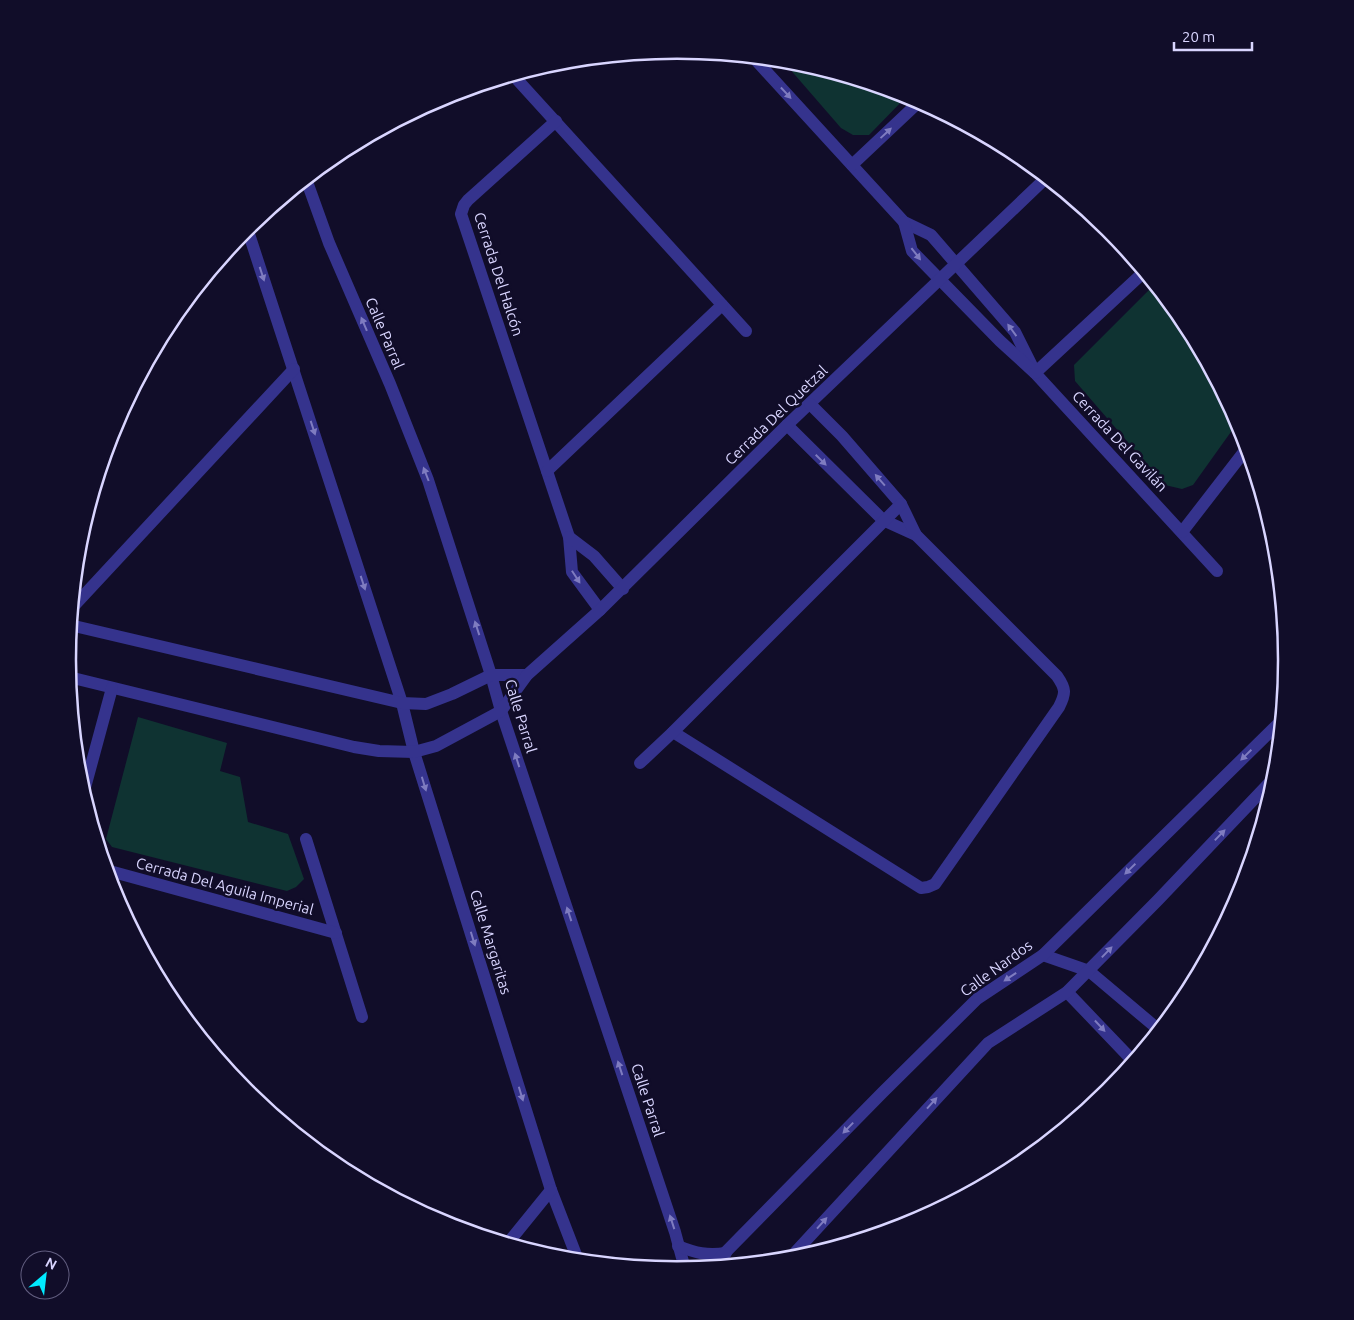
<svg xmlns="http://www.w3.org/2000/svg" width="1354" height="1320" font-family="Ubuntu,sans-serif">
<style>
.green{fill:#0f3332}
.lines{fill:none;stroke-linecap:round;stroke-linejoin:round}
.minor{stroke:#35338d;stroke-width:12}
.oneway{fill:#7f7cc0}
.labels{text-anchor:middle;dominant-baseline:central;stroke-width:5;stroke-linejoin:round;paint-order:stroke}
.street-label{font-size:15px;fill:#d9d5ff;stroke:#110d29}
.rim{fill:none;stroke:#d9d5ff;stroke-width:2.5}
</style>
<rect width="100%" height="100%" fill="#110d29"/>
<g class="green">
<path d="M782 60 796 62 907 96 869 135H853L841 128Z"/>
<path d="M1156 287 1184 321 1238 422 1193 485 1182 489 1165 485 1075 381 1074 365 1149 290Z"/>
<path d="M138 717 227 743 220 771 240 777 248 822 288 834 304 879 296 887 287 891 112 847 106 839Z"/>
</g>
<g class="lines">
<g class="minor">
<path d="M753 57 904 222 931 235 1015 332 1032 366"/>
<path d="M513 75 746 331"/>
<path d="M556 121 468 200 464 205 461 214 569 537 572 572 600 610"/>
<path d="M852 165 920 101"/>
<path d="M306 179 329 243 390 384 428 480 491 675 501 711 675 1232 685 1269"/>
<path d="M904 222 912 251 1000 341 1035 373 1217 571"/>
<path d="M247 228 402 703 414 752 551 1190 578 1260"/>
<path d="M1035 373 1144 272"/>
<path d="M787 425 883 520 916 535"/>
<path d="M547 471 722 305"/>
<path d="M1182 532 1247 448"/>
<path d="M569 537 594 556 623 589"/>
<path d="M72 608 294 369"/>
<path d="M70 625 402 703 426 704 452 694 491 675H527"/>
<path d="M69 677 354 747 379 751 414 752 436 746 501 711 527 675 600 610 787 425 1046 178"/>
<path d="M673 732 921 888 928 887 935 884 1059 707C1066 693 1066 689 1057 676L916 535 901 504 842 436 810 404"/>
<path d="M640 763 673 732 901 504"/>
<path d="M83 795 112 688"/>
<path d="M306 839 362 1017"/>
<path d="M106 870 336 933"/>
<path d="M1043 955 1089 971 1159 1030"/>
<path d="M1067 992 1133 1061"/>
<path d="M508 1243 551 1190"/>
<path d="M678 1246C696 1253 707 1256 726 1253"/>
<path d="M789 1259 988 1043 1067 992 1158 900 1276 776"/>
<path d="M712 1266 882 1093 977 999 1043 955 1281 721"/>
</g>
</g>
<defs><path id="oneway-solid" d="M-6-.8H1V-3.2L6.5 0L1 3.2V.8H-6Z" transform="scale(1.25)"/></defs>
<g class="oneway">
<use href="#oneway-solid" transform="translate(786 93) rotate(47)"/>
<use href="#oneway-solid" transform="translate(886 133) rotate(-43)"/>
<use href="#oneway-solid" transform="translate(916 254) rotate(52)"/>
<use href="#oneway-solid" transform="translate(262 274) rotate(72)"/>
<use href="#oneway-solid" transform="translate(364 324) rotate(-113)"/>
<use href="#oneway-solid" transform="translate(1012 330) rotate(-126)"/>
<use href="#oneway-solid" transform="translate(313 428) rotate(72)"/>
<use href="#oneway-solid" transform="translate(821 460) rotate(45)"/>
<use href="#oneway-solid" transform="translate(426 474) rotate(-111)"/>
<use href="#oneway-solid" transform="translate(880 480) rotate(-131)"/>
<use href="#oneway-solid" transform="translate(576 577) rotate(57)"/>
<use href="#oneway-solid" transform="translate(363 583) rotate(72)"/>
<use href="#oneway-solid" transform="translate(477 628) rotate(-108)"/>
<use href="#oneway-solid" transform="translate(1246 755) rotate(136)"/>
<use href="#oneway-solid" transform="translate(517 760) rotate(-108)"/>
<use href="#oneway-solid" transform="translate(424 784) rotate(73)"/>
<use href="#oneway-solid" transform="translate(1220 835) rotate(-46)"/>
<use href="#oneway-solid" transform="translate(1130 869) rotate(136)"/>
<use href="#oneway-solid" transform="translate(569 914) rotate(-108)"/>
<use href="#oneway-solid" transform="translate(473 939) rotate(73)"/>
<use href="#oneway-solid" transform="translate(1107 952) rotate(-46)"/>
<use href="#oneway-solid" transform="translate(1010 977) rotate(146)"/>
<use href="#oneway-solid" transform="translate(1100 1026) rotate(47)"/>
<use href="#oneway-solid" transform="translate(620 1068) rotate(-108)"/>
<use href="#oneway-solid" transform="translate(521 1094) rotate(73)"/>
<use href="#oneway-solid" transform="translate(932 1103) rotate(-48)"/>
<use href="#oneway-solid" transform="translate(848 1128) rotate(134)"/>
<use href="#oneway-solid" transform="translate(672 1222) rotate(-108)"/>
<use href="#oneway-solid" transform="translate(822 1223) rotate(-48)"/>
</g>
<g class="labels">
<g class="street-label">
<text transform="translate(499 274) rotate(72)">Cerrada Del Halcón</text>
<text transform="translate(385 333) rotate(67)">Calle Parral</text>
<text transform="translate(776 415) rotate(-44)">Cerrada Del Quetzal</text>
<text transform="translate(1120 441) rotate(47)">Cerrada Del Gavilán</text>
<text transform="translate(521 716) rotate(73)">Calle Parral</text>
<text transform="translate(225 886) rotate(15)">Cerrada Del Aguila Imperial</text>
<text transform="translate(491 942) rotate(73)">Calle Margaritas</text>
<text transform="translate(996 968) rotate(-36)">Calle Nardos</text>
<text transform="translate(648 1100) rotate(72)">Calle Parral</text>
</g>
</g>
<path d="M0 0H1354V1320H0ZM76 660a601 601 0 1 1 1202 0a601 601 0 1 1-1202 0Z" fill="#110d29" fill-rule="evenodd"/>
<path class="rim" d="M76 660a601 601 0 1 1 1202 0a601 601 0 1 1-1202 0Z"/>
<g transform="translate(45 1275) rotate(28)"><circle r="24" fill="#110d29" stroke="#615d7f"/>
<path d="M0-4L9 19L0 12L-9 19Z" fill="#01eaff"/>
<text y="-8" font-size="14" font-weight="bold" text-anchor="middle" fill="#d9d5ff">N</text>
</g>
<path d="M1174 42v8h78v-8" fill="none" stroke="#d9d5ff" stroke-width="2.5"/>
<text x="1182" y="42" font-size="15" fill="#d9d5ff" stroke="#110d29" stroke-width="4" paint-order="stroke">20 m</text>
</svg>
